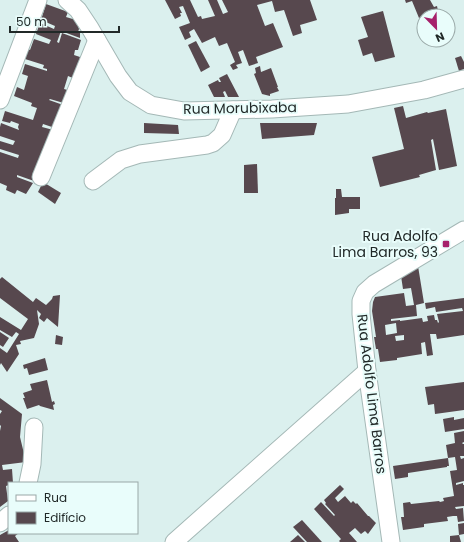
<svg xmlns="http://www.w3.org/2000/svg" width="464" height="542" font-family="Poppins,sans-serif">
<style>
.building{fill:#57484e;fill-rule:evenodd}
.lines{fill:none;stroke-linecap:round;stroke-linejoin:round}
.minor-casing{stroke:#a4b8b6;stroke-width:19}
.minor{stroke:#fff;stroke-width:17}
.poi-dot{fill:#a6216b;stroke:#e9fdfb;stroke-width:1.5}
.labels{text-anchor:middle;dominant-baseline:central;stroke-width:4;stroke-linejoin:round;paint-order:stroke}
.street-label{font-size:14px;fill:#212928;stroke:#e9fdfb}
.poi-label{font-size:14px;fill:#212928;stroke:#e9fdfb;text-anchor:end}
</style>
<rect width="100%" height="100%" fill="#dbf0ee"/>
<g class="building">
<path d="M165 0H190L198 17 201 16 202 19 215 16 208 0H217L223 14 228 12 222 0H310L317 20 300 25 302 33 293 36 284 10 275 12 272 1 257 5 265 26 273 23 283 47 256 57 258 63 249 66 243 50 238 52 242 63 236 65 238 68 233 70 230 65 235 62 227 43 219 46 215 37 202 43 194 29 189 32 191 37 185 40 179 27 190 23 183 6 179 7 182 13H180L181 16 175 19Z"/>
<path d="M405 0H430L434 7 437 6 438 11 435 12 437 16H427L426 15 419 18 412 1 406 3Z"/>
<path d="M46 4 68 12 66 17 76 20 79 29 78 32H80V38L61 31 57 42 59 43 62 33 81 40 78 50H75L74 55 83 58 75 79 68 76 64 89 71 91 67 104 50 99 49 100 66 106 58 129 43 124 42 127 57 131 43 160 34 181 17 175V177L33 183 26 194 17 190 15 194 6 190 7 186 0 183V152L18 158 19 155 0 149V141L13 145 15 141 0 136V127L1 123 19 130 18 127 19 124 11 121 10 123 2 121 5 111 33 120 37 108 31 106 32 103 14 96 17 87 24 90 28 76 22 74 25 64 47 71V69L43 68 44 65 25 59 28 49 30 50 34 39 49 44 51 40 36 34 40 23 54 29 55 26 41 20Z"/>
<path d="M383 11 395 57 375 62 372 53 363 56 358 40 368 37 361 17Z"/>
<path d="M196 41 210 67 201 72 188 45Z"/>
<path d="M461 56 464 62V69L459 71 455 58Z"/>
<path d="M260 66 261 72 271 68 278 87H277L279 91 270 94V96L262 94 254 74 256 73 255 68Z"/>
<path d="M227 74 239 97H228L225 91 223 92 225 97H214L208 85 218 80 219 82H221L219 78Z"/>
<path d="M403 106 406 118 427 112 428 113 446 109 457 166 439 170 433 139 431 140 436 170 419 175 420 177 380 187 372 157 404 149 394 108Z"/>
<path d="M144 123 178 125 179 134 144 133Z"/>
<path d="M260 123H317L314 135 262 139Z"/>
<path d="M257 164 258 193H244V165Z"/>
<path d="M43 182 61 193 55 204 38 192Z"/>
<path d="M336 189H341L342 197H360V209H349V213L335 215V198H336Z"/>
<path d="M418 266 424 303 416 305 417 316 391 319V321L400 320V321L422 318 423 322 428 321 427 316 434 315 435 320H437L438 323 439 322 437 314 463 311 462 308 436 312 435 307 426 309 425 303 464 298V335L437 339 436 334H430L433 355 427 356 425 342 421 343 422 354 397 358V360L380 362 378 349H376L374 337H376L372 311 373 302 375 297 404 293 406 306 414 305 411 288 403 289 401 276ZM396 323 397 333 386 335 385 325ZM404 335V340L396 341 395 336Z"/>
<path d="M2 277 33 302 36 298 46 305 52 299 53 296 60 295 58 327 47 318 44 322 39 318 41 314 37 310 39 324 34 338 20 341 21 344 16 345 19 354 7 372 1 363 0 365V348L7 353 19 334 16 332 12 337 0 330V317L21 330 28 319 0 298V279Z"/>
<path d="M0 332 9 338 3 347 0 345Z"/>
<path d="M56 335 63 337 62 345 55 344Z"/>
<path d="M45 358 48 370 29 375 27 368 24 369 23 365Z"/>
<path d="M47 380 52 402 54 401 55 404 53 405 54 410 40 406 39 405 27 409 23 398H25L23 393 32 390 30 384Z"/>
<path d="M464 382V410L435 414 434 404 428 405 425 387Z"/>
<path d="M0 398 22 414 20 437 26 462 2 465 3 470 12 469 13 483H9V485L6 486 8 501 0 507V431L1 426 0 425V414L2 411 0 410Z"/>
<path d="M454 417V420L464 418V429L445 432 443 419Z"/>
<path d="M464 431V442L462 443 463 444H464V456H460L461 459 464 458V481L456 483V485L463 483V485H464V506L455 507 456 509 463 508 464 521 458 522 457 516H453L447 517 448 521 424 524V527L403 530 401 517H404L403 503 410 502 411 504 439 501 440 502 444 501 443 498 454 496 450 471 457 470 455 457 448 458 446 445 455 443 454 433Z"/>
<path d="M448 458 449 466H447V467L408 473V477L395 479 393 466Z"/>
<path d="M340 485 344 489 335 498 338 502 345 496 351 503 353 501 356 504 357 503 368 516H369L376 523 368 534 365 531 361 534 355 528 349 533 357 542H340L339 541 341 539 314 509 321 502 334 516 335 515 325 504 326 503 324 500Z"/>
<path d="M302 520 322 542H307L293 527Z"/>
<path d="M464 523V534L459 535 458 524Z"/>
<path d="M9 530V533H19L15 536 19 542H0V535Z"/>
<path d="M298 535 305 542H290Z"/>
<path d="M459 535 461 542H450V536Z"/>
</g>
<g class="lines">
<defs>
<g id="minor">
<path d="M67 0 78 10 90 28 118 76 130 92 151 105 184 111 272 109 348 104 424 90 464 79"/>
<path d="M0 100 38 0"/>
<path d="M41 177 97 40"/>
<path d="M93 181 121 160 140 154 207 145 213 143 222 135 233 110"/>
<path d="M28 483 32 464 34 427"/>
<path d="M0 523 9 515"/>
<path d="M174 542 367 371"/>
<path d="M391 542 367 371 361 314V301L365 292 374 284 464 230"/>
</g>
</defs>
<use href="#minor" class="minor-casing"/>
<use href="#minor" class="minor"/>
</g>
<rect class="poi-dot" x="442" y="240" width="8" height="8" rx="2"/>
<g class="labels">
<g class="street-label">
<text transform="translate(240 108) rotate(-1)">Rua Morubixaba</text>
<text transform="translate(372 394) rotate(83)">Rua Adolfo Lima Barros</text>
</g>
<g class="poi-label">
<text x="438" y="236">Rua Adolfo<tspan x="438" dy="16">Lima Barros, 93</tspan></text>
</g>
</g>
<rect x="8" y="482" width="130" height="52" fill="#e9fdfb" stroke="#99a8a7"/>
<rect x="16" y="495" width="20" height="6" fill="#ffffff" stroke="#99a8a7"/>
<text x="44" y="502" font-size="12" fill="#212928">Rua</text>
<rect x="16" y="512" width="20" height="12" fill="#57484e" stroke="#99a8a7"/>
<text x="44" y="522" font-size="12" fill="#212928">Edifício</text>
<g transform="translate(436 28) rotate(157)"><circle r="19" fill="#e9fdfb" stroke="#99a8a7"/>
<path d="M0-3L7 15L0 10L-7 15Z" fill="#a6216b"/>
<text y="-6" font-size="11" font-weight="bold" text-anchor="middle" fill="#212928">N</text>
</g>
<path d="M10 26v6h109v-6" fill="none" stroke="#212928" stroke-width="2"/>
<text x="16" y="26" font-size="12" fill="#212928" stroke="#e9fdfb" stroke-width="3" paint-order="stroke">50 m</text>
</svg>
